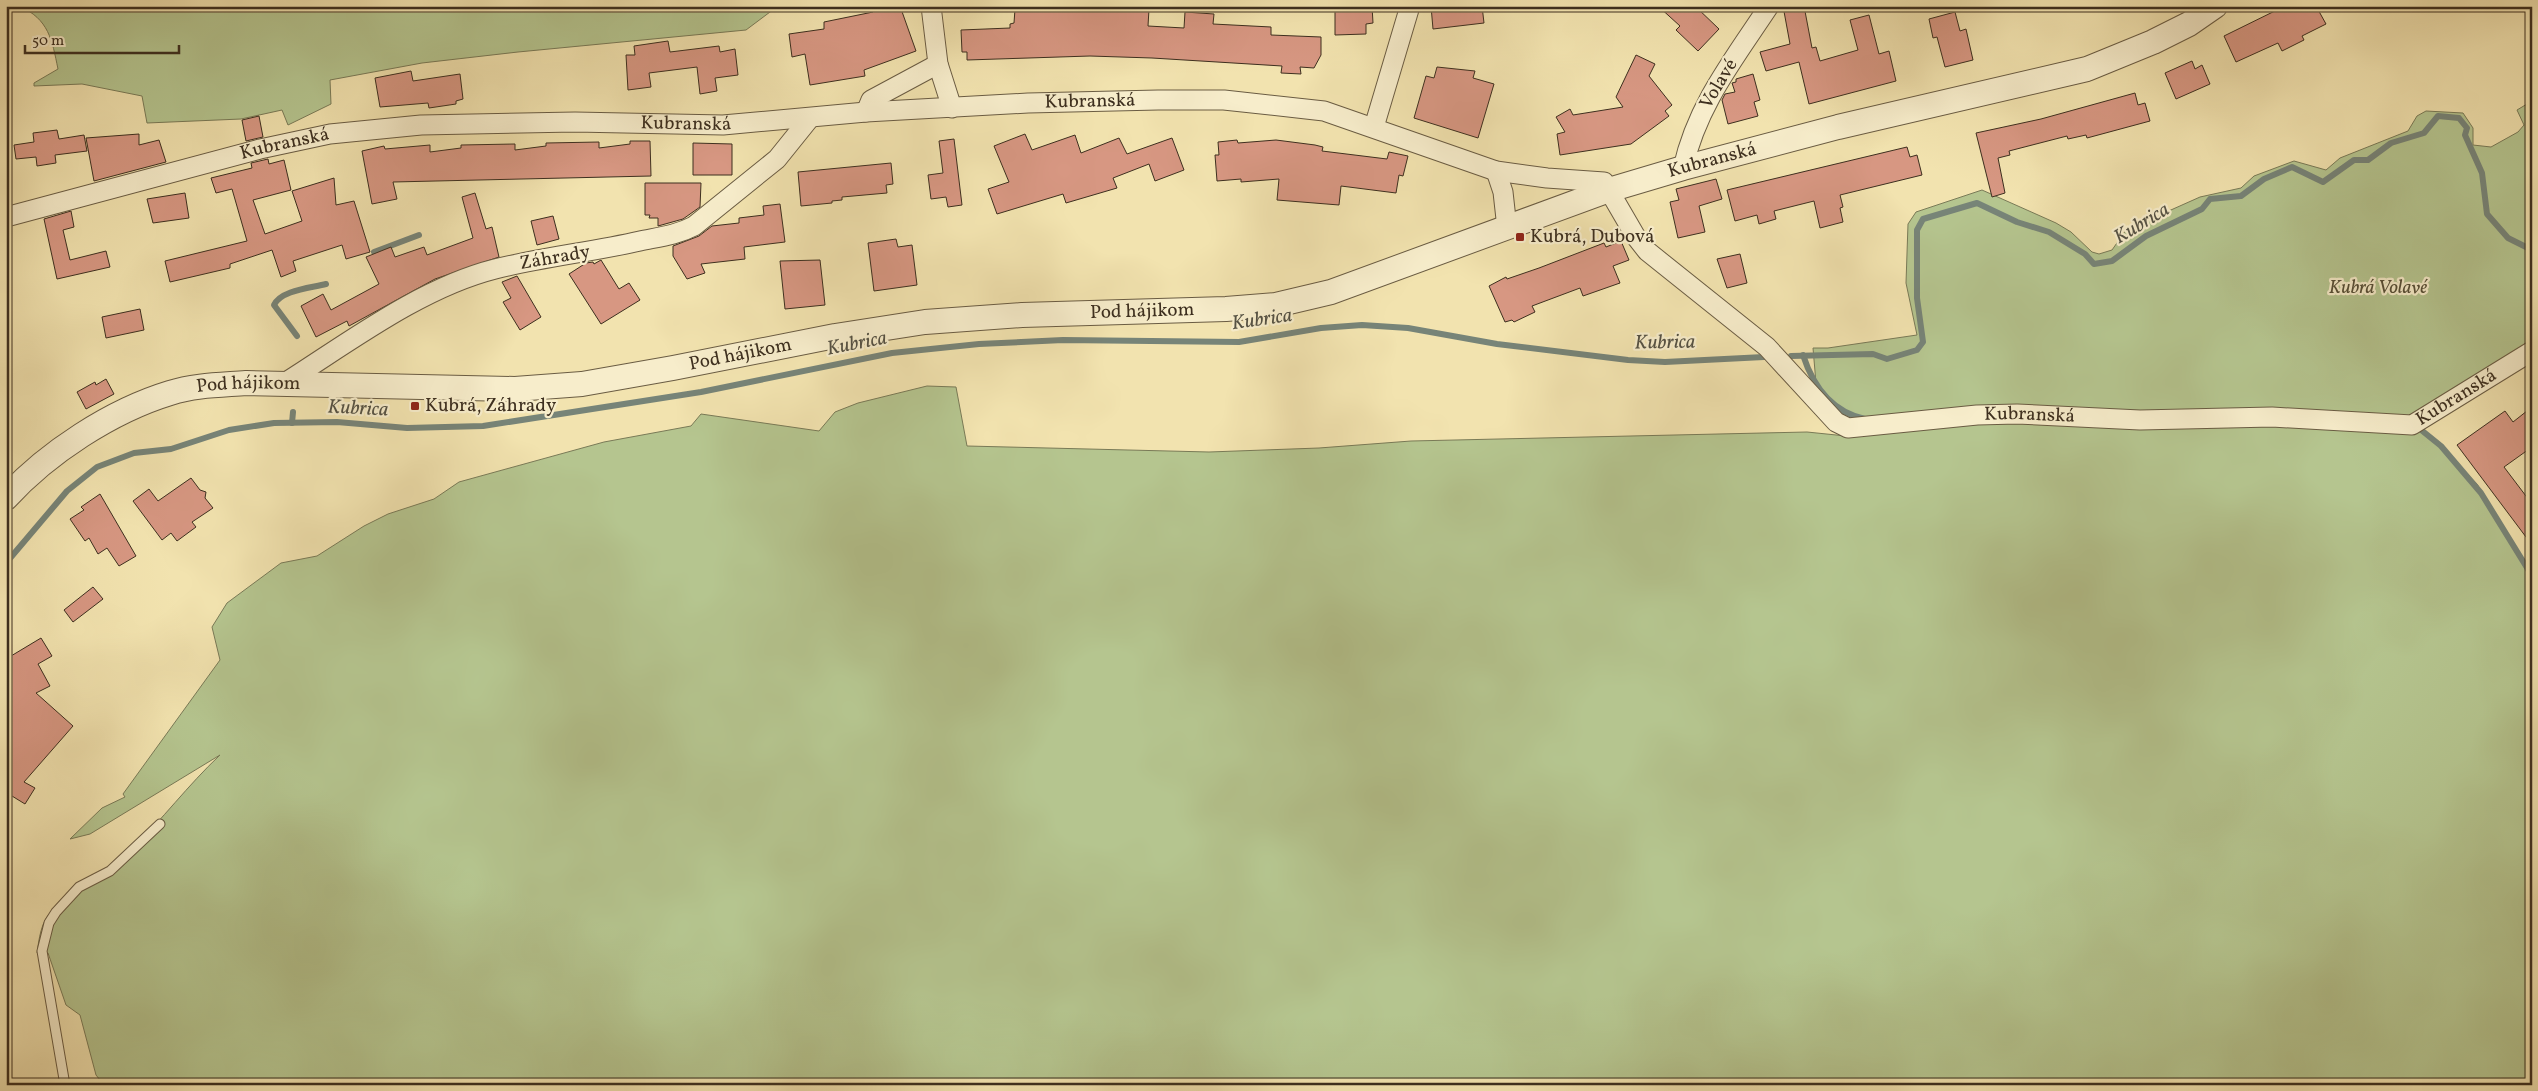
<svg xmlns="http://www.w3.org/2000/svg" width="2538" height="1091" font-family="Vollkorn,serif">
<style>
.green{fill:#b5c58f;stroke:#797a57}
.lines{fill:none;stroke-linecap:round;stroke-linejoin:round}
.stream{stroke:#778478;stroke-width:6}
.building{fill:#d79782;stroke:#3d2f1f}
.service-casing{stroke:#6a5c43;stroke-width:11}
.minor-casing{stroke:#6a5c43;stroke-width:21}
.tertiary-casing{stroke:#6a5c43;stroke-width:26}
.service{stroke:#f7edcb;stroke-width:9}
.minor{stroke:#f7edcb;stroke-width:19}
.tertiary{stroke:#f7edcb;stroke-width:24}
.poi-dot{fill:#8f2418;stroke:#f7edcb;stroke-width:2}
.labels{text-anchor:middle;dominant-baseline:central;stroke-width:4.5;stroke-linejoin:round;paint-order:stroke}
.street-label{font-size:19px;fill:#3d2f1f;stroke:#f7edcb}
.poi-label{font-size:19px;fill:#3d2f1f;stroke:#f7edcb;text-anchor:start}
.park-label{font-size:19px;font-style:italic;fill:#554d35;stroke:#f7edcb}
.water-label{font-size:20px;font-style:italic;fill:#555244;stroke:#f7edcb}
</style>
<rect width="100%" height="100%" fill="#f2e3af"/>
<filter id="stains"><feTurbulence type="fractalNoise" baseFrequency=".004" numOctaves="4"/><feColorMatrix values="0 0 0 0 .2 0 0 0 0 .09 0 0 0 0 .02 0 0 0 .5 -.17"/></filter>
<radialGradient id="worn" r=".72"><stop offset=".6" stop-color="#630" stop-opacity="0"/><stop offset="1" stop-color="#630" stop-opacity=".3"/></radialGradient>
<g class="green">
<path d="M19 6H778L746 30 518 52 422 63 330 80 331 104 288 125 282 110 241 119 147 123 142 96 82 84 34 86V83L58 69C52 40 49 19 19 6Z"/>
<path d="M2532 101V346L2409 417 1872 423 1840 417 1817 395 1813 348H1828L1917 335 1906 283 1908 224 1916 212 1982 190 2056 223 2071 232 2092 252 2099 254 2112 250 2126 230 2200 197 2241 188 2254 176 2294 161 2326 170 2340 158 2408 131 2417 116 2426 111 2463 113 2473 128V145L2491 147 2518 132 2524 125 2517 110Z"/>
<path d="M927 386 956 387 967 446 1209 452 1319 448 1411 441 1807 432 1846 436 1982 421 2423 428 2477 484 2523 560 2532 589V1085H104L96 1075 80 1015 66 1005 48 953H37C39 939 41 921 52 911 76 888 107 872 131 850 162 820 188 785 220 755L90 834 70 839 102 808 125 797 123 794 220 660 212 627 227 603 281 563 317 556 364 526 388 514 434 499 459 482 604 442 691 426 701 414 819 431 835 412 858 403Z"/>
</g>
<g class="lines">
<g class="stream">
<path d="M374 252 419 235"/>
<path d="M297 336 274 305C281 290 311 288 326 284"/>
<path d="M1803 355C1813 386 1832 412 1865 419"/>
<path d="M1791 356 1873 354 1887 359 1917 350 1923 342 1917 298V230L1923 219 1977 203 2017 222 2049 232 2085 254 2094 264 2112 261 2146 236 2202 209 2210 199 2241 196 2264 179 2292 167 2323 182 2354 160H2368L2391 143 2424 133 2438 116 2459 118 2467 128 2465 135 2482 173 2487 214 2508 238 2532 250"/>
<path d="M292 423 293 412"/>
<path d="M2414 430 2420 429 2441 446 2481 493 2529 571 2532 579"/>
<path d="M6 563 67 491 97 467 134 453 171 449 229 430 274 423 337 422 407 428 483 426 701 392 892 353 979 344 1063 340 1239 342 1321 328 1362 325 1408 328 1497 344 1628 360 1665 362 1764 357"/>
</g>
</g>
<g class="building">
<path d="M871 6H900L916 51 864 70 865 76 810 85 805 54 792 57 789 34 824 29V22L873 12Z"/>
<path d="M1024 6 1149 9 1148 26 1184 28 1185 12 1214 14 1213 24 1271 27V35L1321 37V55L1314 68 1300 67 1301 74 1281 73 1282 66 1152 58 1090 56 967 60V52H962L961 30 1010 28V24L1014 23 1015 9H1024Z"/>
<path d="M1335 6H1372L1373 23 1366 24V34L1335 35Z"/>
<path d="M1431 6H1482L1484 23 1433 29Z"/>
<path d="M1658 6H1695L1719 29 1698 51 1676 30 1680 26Z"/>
<path d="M1783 6H1804L1812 48 1816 47 1820 61 1858 50 1850 20 1869 15 1879 54 1889 51 1896 81 1809 104 1799 62 1766 71 1760 52 1790 44Z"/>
<path d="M2285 6H2316L2326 24 2302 36 2304 40 2282 51 2278 43 2236 62 2224 36Z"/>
<path d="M1955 12 1960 31 1966 29 1973 60 1945 67 1937 37 1933 38 1929 19Z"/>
<path d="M668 41 670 52 719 46 720 52 735 49 738 75 715 78 717 91 700 94 697 67 649 73 651 87 628 90 626 55H635L634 46Z"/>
<path d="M1636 55 1655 64 1649 76 1672 105 1665 111 1669 116 1631 144 1560 155 1557 134 1565 132 1556 117 1570 109 1573 115 1623 107 1616 97Z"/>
<path d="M2192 61 2195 69 2202 65 2210 84 2176 99 2165 73Z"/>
<path d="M1437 67 1475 71 1473 78 1494 84 1478 138 1414 118 1426 76 1434 78Z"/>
<path d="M411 71 413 81 460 74 463 99 456 101V104L429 108 428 103 380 107 375 78Z"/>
<path d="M1753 74 1760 100 1754 102 1758 116 1728 124 1722 100 1725 94 1735 92 1732 83 1736 82V79Z"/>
<path d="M2135 93 2138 105 2145 103 2150 121 2087 138 2086 135 2068 139 2067 136 2009 151 2010 155 1998 158 2005 193 1992 197 1976 133 2041 119Z"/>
<path d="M259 116 263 137 246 141 242 120Z"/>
<path d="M57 130 59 139 84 135 87 151 55 155 56 163 37 166 36 157 16 159 14 145 34 142 33 133Z"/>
<path d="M139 134V145L159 140 166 162 94 181 86 138Z"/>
<path d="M1025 134 1032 150 1075 135 1081 153 1119 138 1127 154 1172 138 1184 170 1155 181 1149 164 1113 178 1117 188 1066 203 1063 194 997 214 988 189 1009 182 994 146Z"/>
<path d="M954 139 962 205 948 207 946 197 931 199 928 175 943 173 939 141Z"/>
<path d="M1237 140 1238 143 1276 140 1315 145 1323 147 1322 151 1387 159 1389 152 1408 156 1403 176 1399 175 1396 193 1341 186 1339 205 1277 200 1279 179 1241 182V179L1217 181 1215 155H1219L1218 142Z"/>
<path d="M630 141H650L651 176 393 182 397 199 372 204 362 151 384 146 385 149 430 145V152L461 148V145L515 144V150L546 146V143L599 142V148L630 144Z"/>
<path d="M693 143 732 144V175H693Z"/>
<path d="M1907 147 1910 157 1917 155 1922 175 1840 195 1843 207 1840 208 1843 222 1820 228 1814 201 1774 211 1776 219 1759 224 1757 215 1735 221 1727 190Z"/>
<path d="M268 159 269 164 284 160 291 190 253 200 265 234 302 221 292 191 334 178 336 205 354 201 370 252 346 259 342 245 293 261 296 271 281 277 272 250 230 264V268L170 282 165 261 247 241 232 189 216 193 211 178 252 168 251 163Z"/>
<path d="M891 163 893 184 886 185 887 193 842 197V200L832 201V203L801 206 798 172Z"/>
<path d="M1716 179 1722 199 1699 206 1705 232 1678 238 1670 202 1679 200 1676 189Z"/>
<path d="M645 183H701L700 207 683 219 658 226V218H649L650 215H645Z"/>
<path d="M185 193 189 218 153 223 147 199Z"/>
<path d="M475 193 486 229 492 227 499 257 435 279 349 326 347 321 316 337 301 306 323 294 331 310 379 284 366 257 391 247 395 257 424 247 427 255 473 238 462 197Z"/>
<path d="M780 204 785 242 744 247 745 259 701 264 705 273 687 279 673 256V246L699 236 712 226 739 223V218L764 215 763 206Z"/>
<path d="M71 211 74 227 63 230 70 260 106 251 110 267 57 279 44 219Z"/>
<path d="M553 216 559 239 537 245 531 221Z"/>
<path d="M896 239 898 247 912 245 917 285 874 291 868 243Z"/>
<path d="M1621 241 1629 260 1613 266 1620 283 1583 296 1580 288 1532 306 1535 312 1514 322 1512 320 1505 322 1489 286 1506 277 1507 279 1539 268 1604 243 1606 247Z"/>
<path d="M1740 254 1747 283 1727 288 1717 259Z"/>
<path d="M601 260 619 289 629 283 640 300 601 324 569 274 586 263 593 262 594 264Z"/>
<path d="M820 260 825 305 785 309 780 261Z"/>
<path d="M517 276 541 317 520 330 503 302 511 298 502 282Z"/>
<path d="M140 309 144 330 106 338 102 317Z"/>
<path d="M106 379 114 394 86 409 77 392 95 382 96 385Z"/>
<path d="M2532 407V447L2504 467 2532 504V545L2457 445 2505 411 2513 422Z"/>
<path d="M191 478 200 490 206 492 205 498 213 508 192 522 196 527 177 541 171 533 162 540 133 501 149 489 158 501Z"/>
<path d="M100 494 136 556 119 566 107 548 98 554 89 538 85 541 70 519 84 510 81 507Z"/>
<path d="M93 587 103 599 73 622 64 610Z"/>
<path d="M41 638 52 656 38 664 50 686 36 693 73 726 24 782 35 788 25 804 12 796 6 802V659Z"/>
</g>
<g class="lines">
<defs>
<path id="service" d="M65 1085 42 951 49 923 56 912 79 887 110 871 160 824"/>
<g id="minor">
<path d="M931 6 938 64 952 108"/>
<path d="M866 112 871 100 938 64"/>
<path d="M1374 127 1410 6"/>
<path d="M1683 168C1697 105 1734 59 1769 6"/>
<path d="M1496 171 1503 192 1507 228"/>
<path id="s1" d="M6 217 260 149 330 134 421 125 575 122 723 125 866 112 1028 103 1158 100H1224L1324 111 1496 171 1547 178 1604 182 1636 237 1647 251 1767 347 1836 422 1848 428 1977 415 2017 414 2140 420 2272 417 2412 425 2532 351"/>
<path d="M283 384C348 343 420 288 495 269 543 257 592 252 640 241 659 237 677 235 694 226L777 159 810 118"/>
</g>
<g id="tertiary">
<path id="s2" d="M6 498C47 453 111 411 170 393 195 385 220 385 246 383L515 389 582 384 673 368 835 336 925 322 1022 315 1226 309 1276 305 1331 292 1609 190 1683 168 1838 127 2087 69 2153 42 2189 24 2215 6"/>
</g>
</defs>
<use href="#service" class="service-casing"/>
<use href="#minor" class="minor-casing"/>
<use href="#tertiary" class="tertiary-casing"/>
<use href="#service" class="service"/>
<use href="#minor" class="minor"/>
<use href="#tertiary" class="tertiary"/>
</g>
<g class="poi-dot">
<rect x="1515" y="232" width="10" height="10" rx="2.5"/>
<rect x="410" y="401" width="10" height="10" rx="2.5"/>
</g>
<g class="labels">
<g class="street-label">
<text transform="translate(1719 84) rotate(-59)">Volavé</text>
<text stroke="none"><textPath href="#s1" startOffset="1096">Kubranská</textPath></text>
<text stroke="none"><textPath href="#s1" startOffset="691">Kubranská</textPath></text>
<text stroke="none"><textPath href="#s1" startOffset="288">Kubranská</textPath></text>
<text stroke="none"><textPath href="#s2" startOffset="1770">Kubranská</textPath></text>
<text transform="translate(555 258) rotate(-10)">Záhrady</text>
<text stroke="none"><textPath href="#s2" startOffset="1176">Pod hájikom</textPath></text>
<text stroke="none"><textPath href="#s2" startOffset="771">Pod hájikom</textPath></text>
<text stroke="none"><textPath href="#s2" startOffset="276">Pod hájikom</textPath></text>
<text stroke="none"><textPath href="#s1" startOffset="2589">Kubranská</textPath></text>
<text stroke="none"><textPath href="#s1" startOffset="2154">Kubranská</textPath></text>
</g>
<g class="poi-label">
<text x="1530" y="237">Kubrá, Dubová</text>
<text x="425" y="406">Kubrá, Záhrady</text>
</g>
<g class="park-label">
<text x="2378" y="288">Kubrá Volavé</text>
</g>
<g class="water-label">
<text transform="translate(2142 224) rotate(-31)">Kubrica</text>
<text transform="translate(1262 320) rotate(-8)">Kubrica</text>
<text transform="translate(1665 343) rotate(-1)">Kubrica</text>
<text transform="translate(857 344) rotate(-11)">Kubrica</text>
<text transform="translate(358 409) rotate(3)">Kubrica</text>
</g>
</g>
<rect width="2538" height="1091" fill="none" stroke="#f2e3af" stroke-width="25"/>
<rect x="8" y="8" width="2523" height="1076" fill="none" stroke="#3d2f1f" stroke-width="2.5"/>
<rect x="12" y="12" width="2513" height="1066" fill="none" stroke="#3d2f1f"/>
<path d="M25 45v8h154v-8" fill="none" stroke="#3d2f1f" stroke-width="2.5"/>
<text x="32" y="45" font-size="15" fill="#3d2f1f" stroke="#f7edcb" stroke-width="4" paint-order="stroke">50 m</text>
<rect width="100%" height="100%" filter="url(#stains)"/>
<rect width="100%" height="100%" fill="url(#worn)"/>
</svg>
